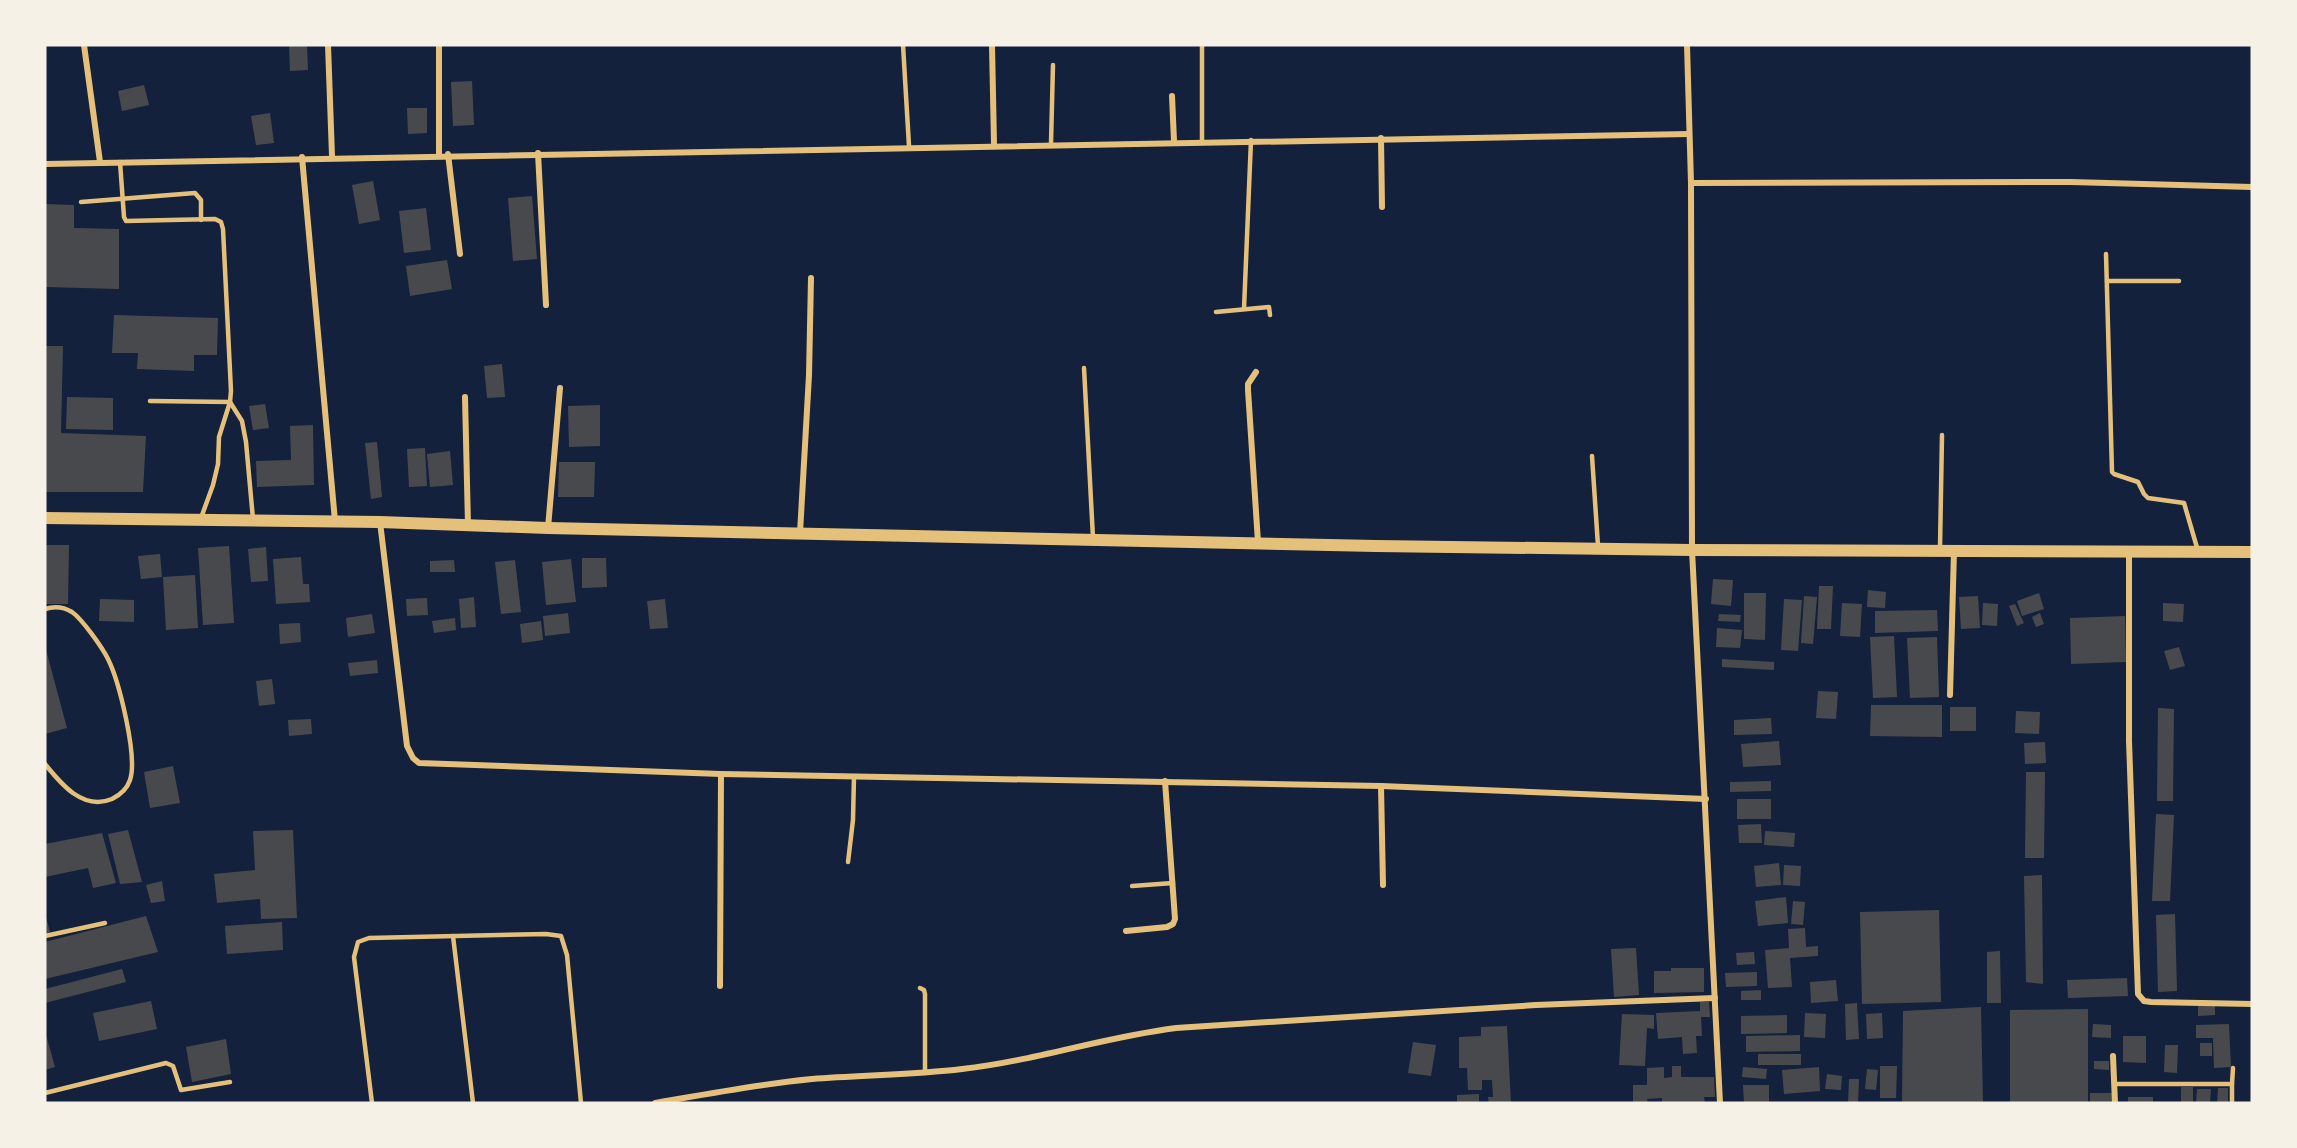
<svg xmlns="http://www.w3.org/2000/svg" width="2297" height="1148" font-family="Commissioner,sans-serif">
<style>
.building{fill:#48494c}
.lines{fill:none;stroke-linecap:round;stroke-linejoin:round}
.service{stroke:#e5c07b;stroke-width:4.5}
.minor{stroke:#e5c07b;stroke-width:6}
.secondary{stroke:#e5c07b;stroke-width:12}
</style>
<rect width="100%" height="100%" fill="#14213d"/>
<g class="building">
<path d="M289 45H307L308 70 290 71Z"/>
<path d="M472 81 474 125 453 126 451 82Z"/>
<path d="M144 85 149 105 122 111 118 91Z"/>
<path d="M407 108H427V133L408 134Z"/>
<path d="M270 113 274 143 256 145 251 116Z"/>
<path d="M373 181 380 220 359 224 352 185Z"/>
<path d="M532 196 537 259 513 261 508 198Z"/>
<path d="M45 204 74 205V228L119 229V289L45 287Z"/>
<path d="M426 208 431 250 404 253 399 211Z"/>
<path d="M447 260 452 289 410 296 406 266Z"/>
<path d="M114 315 218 318 217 355H194V371L137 369 138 353H112Z"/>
<path d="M45 346H63L61 433 146 436 143 492H45Z"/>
<path d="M502 364 505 397 487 398 484 366Z"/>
<path d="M67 397 113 398V430L66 429Z"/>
<path d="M265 404 269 428 253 430 249 406Z"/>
<path d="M600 405V446L569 447 568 406Z"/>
<path d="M313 425 314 485 257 487 256 461 291 460 290 426Z"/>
<path d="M377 442 382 497 371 499 365 443Z"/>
<path d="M425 448 427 486 409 487 407 449Z"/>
<path d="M450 451 453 485 430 487 427 454Z"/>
<path d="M559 462H595L594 497H558Z"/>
<path d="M45 545H69L68 604H45Z"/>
<path d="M229 546 234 623 203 625 198 548Z"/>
<path d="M266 547 268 581 251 582 248 549Z"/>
<path d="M160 554 162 577 141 579 138 556Z"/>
<path d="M301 557 303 584H309L310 602 276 604 273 559Z"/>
<path d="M582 558H606L607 587 582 588Z"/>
<path d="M571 559 576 602 546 605 542 562Z"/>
<path d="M454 560 455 572H430V561Z"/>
<path d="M515 560 521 612 501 614 495 562Z"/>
<path d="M195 575 198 628 166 630 163 577Z"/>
<path d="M1713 579 1733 580 1731 606 1711 604Z"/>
<path d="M1819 586H1833L1831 629H1817Z"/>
<path d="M1868 590 1886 592 1885 608 1867 607Z"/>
<path d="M1744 593H1766L1765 640 1744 639Z"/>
<path d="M2039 593 2044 609 2022 616 2017 601Z"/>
<path d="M1804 596 1817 597 1813 644 1801 643Z"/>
<path d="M1978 596 1980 628 1961 629 1959 597Z"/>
<path d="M474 597 476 627 461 628 459 599Z"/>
<path d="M427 598 428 615 407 616 406 599Z"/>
<path d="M100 599 134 600V622L99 621Z"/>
<path d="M665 599 668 628 650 629 647 601Z"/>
<path d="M1784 599 1802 600 1798 651 1781 650Z"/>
<path d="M1842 603 1862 604 1860 637 1840 636Z"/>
<path d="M1983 603 1998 604 1997 626 1982 625Z"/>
<path d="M2163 603 2184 604 2183 622 2163 621Z"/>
<path d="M2015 604 2024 623 2017 626 2009 606Z"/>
<path d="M1937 610 1938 631 1875 633V611Z"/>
<path d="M568 613 570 633 545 636 543 616Z"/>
<path d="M2040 613 2044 624 2036 627 2032 617Z"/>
<path d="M372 614 375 633 348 637 346 618Z"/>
<path d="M1719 614 1741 615 1740 622 1718 621Z"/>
<path d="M2125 616 2126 662 2071 664 2070 618Z"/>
<path d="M455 618 456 630 434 633 432 621Z"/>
<path d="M541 621 543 640 522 643 520 624Z"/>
<path d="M300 623 301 642 280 644 279 624Z"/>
<path d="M1717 628 1742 630 1740 648 1716 647Z"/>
<path d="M1894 636 1897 697 1873 698 1870 637Z"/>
<path d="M1937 637 1939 697 1910 698 1907 638Z"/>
<path d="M45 646 67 728 45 734Z"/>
<path d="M2179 647 2185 666 2170 670 2164 651Z"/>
<path d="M1722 659 1774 662V670L1722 667Z"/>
<path d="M377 660 378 673 350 676 348 663Z"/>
<path d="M272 679 275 704 259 706 256 681Z"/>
<path d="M1818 691 1838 692 1836 719 1816 718Z"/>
<path d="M1871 705H1942V737L1870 736Z"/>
<rect x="1950" y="707" width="26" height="24"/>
<path d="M2158 708 2174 709 2173 801H2157Z"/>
<path d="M2016 711 2040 712 2039 734 2015 733Z"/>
<path d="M1771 718 1772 734 1734 735V720Z"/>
<path d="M311 719 312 734 289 736 288 720Z"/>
<path d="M1779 741 1781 765 1743 767 1741 744Z"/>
<path d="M2045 742 2046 763 2025 764 2024 743Z"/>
<path d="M173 766 180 803 150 808 144 772Z"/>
<path d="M2026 772H2045L2044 858H2025Z"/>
<path d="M1771 781V791L1730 792V782Z"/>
<rect x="1737" y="799" width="34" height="20"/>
<path d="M2156 814 2174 815 2170 901H2152Z"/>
<path d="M1761 824 1762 843H1739L1738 825Z"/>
<path d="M128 830 142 882 120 884 108 834Z"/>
<path d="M293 830 297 918 261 919 260 899 217 903 214 874 255 870 253 831Z"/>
<path d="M1765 831 1795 833 1794 847 1764 845Z"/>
<path d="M102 833 116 883 93 888 88 868 45 877V844Z"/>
<path d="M1779 863 1781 885 1756 887 1754 866Z"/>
<path d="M1784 865 1801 866 1800 886 1783 885Z"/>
<path d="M2042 875 2043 984 2026 982 2024 876Z"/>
<path d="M162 881 165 901 151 903 146 885Z"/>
<path d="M1786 897 1788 923 1758 926 1755 901Z"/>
<path d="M1793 901 1805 902 1803 925 1791 924Z"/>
<path d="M1939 910 1941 1002 1862 1004 1860 912Z"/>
<path d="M45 913 50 932 45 934Z"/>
<path d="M2175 914 2177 991 2158 992 2156 915Z"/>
<path d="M146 916 158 952 45 979V942Z"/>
<path d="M282 922 283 950 227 954 225 926Z"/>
<path d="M1805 928 1806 947 1818 946V956L1790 958 1792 987 1768 988 1765 950 1789 948 1788 929Z"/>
<path d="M1636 948 1639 995 1614 997 1611 949Z"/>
<path d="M2000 951 2001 1003H1987V952Z"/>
<path d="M1754 952 1755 964 1737 965 1736 953Z"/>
<path d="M1671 968H1704V992L1654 993V971H1671Z"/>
<path d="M122 969 126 982 45 1003V989Z"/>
<path d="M1757 972V986L1726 987 1725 973Z"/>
<path d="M2127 978 2128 996 2068 998 2067 980Z"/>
<path d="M1836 980 1838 1001 1811 1003 1810 982Z"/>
<path d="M1761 990V1000H1741V991Z"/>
<path d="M151 1001 157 1029 99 1041 93 1013Z"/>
<path d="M1700 1002H1709L1710 1017H1701L1702 1036H1696L1697 1053 1683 1054 1682 1037 1658 1039 1656 1013 1700 1011Z"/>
<path d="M1857 1003 1859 1039 1846 1040 1845 1004Z"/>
<path d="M2215 1005V1015L2198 1016V1006Z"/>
<path d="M1981 1007 1983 1103H1902L1903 1011Z"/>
<path d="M2088 1009V1103H2010V1010Z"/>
<path d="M1805 1013 1826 1014 1825 1038 1804 1037Z"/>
<path d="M1882 1013 1883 1038 1867 1039 1866 1014Z"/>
<path d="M1622 1014 1654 1015V1029L1647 1028 1645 1066 1619 1065Z"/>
<path d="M1787 1015V1033L1741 1034V1016Z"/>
<path d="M2093 1024 2111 1025V1038L2092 1037Z"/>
<path d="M2229 1024 2231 1067 2214 1068 2213 1038H2196V1025Z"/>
<path d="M1507 1026 1511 1103H1489L1488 1097H1493L1492 1080H1482V1090H1468L1467 1068H1459V1037L1481 1036V1027Z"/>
<path d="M45 1031 55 1067 45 1070Z"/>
<path d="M1800 1035V1051L1746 1052V1036Z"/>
<path d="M2123 1036H2146V1063L2123 1062Z"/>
<path d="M226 1039 231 1074 192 1082 186 1047Z"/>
<path d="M1413 1042 1436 1045 1431 1076 1408 1073Z"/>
<rect x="2200" y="1043" width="12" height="13"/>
<path d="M2165 1045H2178L2177 1073 2164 1072Z"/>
<rect x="1758" y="1054" width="43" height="11"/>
<path d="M2094 1061H2109V1070L2094 1069Z"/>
<path d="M1672 1066H1681V1077H1714L1715 1097H1704L1705 1103H1662V1098L1647 1099 1648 1103H1633V1085H1647V1068L1664 1067V1078L1672 1077Z"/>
<path d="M1880 1066H1897L1896 1098H1880Z"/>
<path d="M1743 1067 1767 1069 1766 1079 1742 1077Z"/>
<path d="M1819 1067 1820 1091 1784 1094 1782 1070Z"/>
<path d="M1867 1069 1878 1070 1876 1090 1865 1089Z"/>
<path d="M1827 1074 1842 1076 1841 1090 1825 1089Z"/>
<path d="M1849 1079H1859L1858 1103H1848Z"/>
<path d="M1743 1085H1769V1103H1744Z"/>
<rect x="2181" y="1087" width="12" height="16"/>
<path d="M2218 1088H2228V1103H2217Z"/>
<path d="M2197 1089H2211L2210 1103H2196Z"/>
<rect x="2090" y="1093" width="23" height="10"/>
<path d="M1479 1094V1103H1457V1095Z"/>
<rect x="2128" y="1097" width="25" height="6"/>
</g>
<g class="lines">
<g class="service">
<path d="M903 45 909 146"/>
<path d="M1202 45V141"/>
<path d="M1051 143 1053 65"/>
<path d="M120 162 124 217 126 221 215 219 221 222 223 229 231 391 230 402 219 437 218 464 213 485 201 518"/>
<path d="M81 202 195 193 201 200V220"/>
<path d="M2106 254 2112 472 2114 474 2138 482 2144 494 2148 498 2184 503 2198 551"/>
<path d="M2107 281H2179"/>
<path d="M1244 309 1251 140"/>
<path d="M1216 312 1269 307 1270 315"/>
<path d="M1084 368 1093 538"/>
<path d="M150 401 230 402 242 421 246 442 253 519"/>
<path d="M1592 456 1598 546"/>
<path d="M1940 548 1942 435"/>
<path d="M45 609C54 606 64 607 72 612 82 619 102 647 108 659 119 681 138 757 130 780 127 789 120 795 112 799 83 811 61 784 45 764"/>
<path d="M848 862 853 820 854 776"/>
<path d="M1132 886 1173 883"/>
<path d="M45 936 105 923"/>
<path d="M453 936 473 1103"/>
<path d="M920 988 924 990 925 994V1072"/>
<path d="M2114 1084H2232V1103"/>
<path d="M2232 1084 2233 1068"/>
<path d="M45 1093 166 1063 173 1066 181 1090 230 1082"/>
<path d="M372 1103 354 957 358 942 369 938 546 934 561 936 567 955 581 1103"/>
</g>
<g class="minor">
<path d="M84 45 100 162"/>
<path d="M328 45 332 156"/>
<path d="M992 45 994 144"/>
<path d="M1687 45 1691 183 1692 550 1720 1103"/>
<path d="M1172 96 1174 141"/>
<path d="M1381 138 1382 207"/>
<path d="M538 153 546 305"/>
<path d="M439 154V46"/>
<path d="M448 154 460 254"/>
<path d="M302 157 335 521"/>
<path d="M45 164C593 149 1141 141 1689 134"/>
<path d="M1691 183 2071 182 2252 187"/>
<path d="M1256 372 1248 384V390L1258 542"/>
<path d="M465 397 468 525"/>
<path d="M380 522 407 746 413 758 419 763 721 774 1381 786 1706 799"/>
<path d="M548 528 560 388"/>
<path d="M800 533 809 375 811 278"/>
<path d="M2129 552V741L2138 994 2144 1001 2151 1002 2252 1004"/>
<path d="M1950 695 1954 551"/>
<path d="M1381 786 1383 885"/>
<path d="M1126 931 1167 927 1173 924 1175 919 1165 781"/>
<path d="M720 986 721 774"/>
<path d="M2113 1056 2115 1103"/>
<path d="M655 1103C707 1094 760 1084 812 1079 862 1075 913 1075 962 1069 1034 1061 1104 1037 1176 1028L1536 1005 1715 998"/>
</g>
<path class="secondary" d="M45 518 380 522 548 528 1376 546 1692 550 2252 552"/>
</g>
<rect width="2297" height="1148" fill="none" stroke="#f6f1e7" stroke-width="93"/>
</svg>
